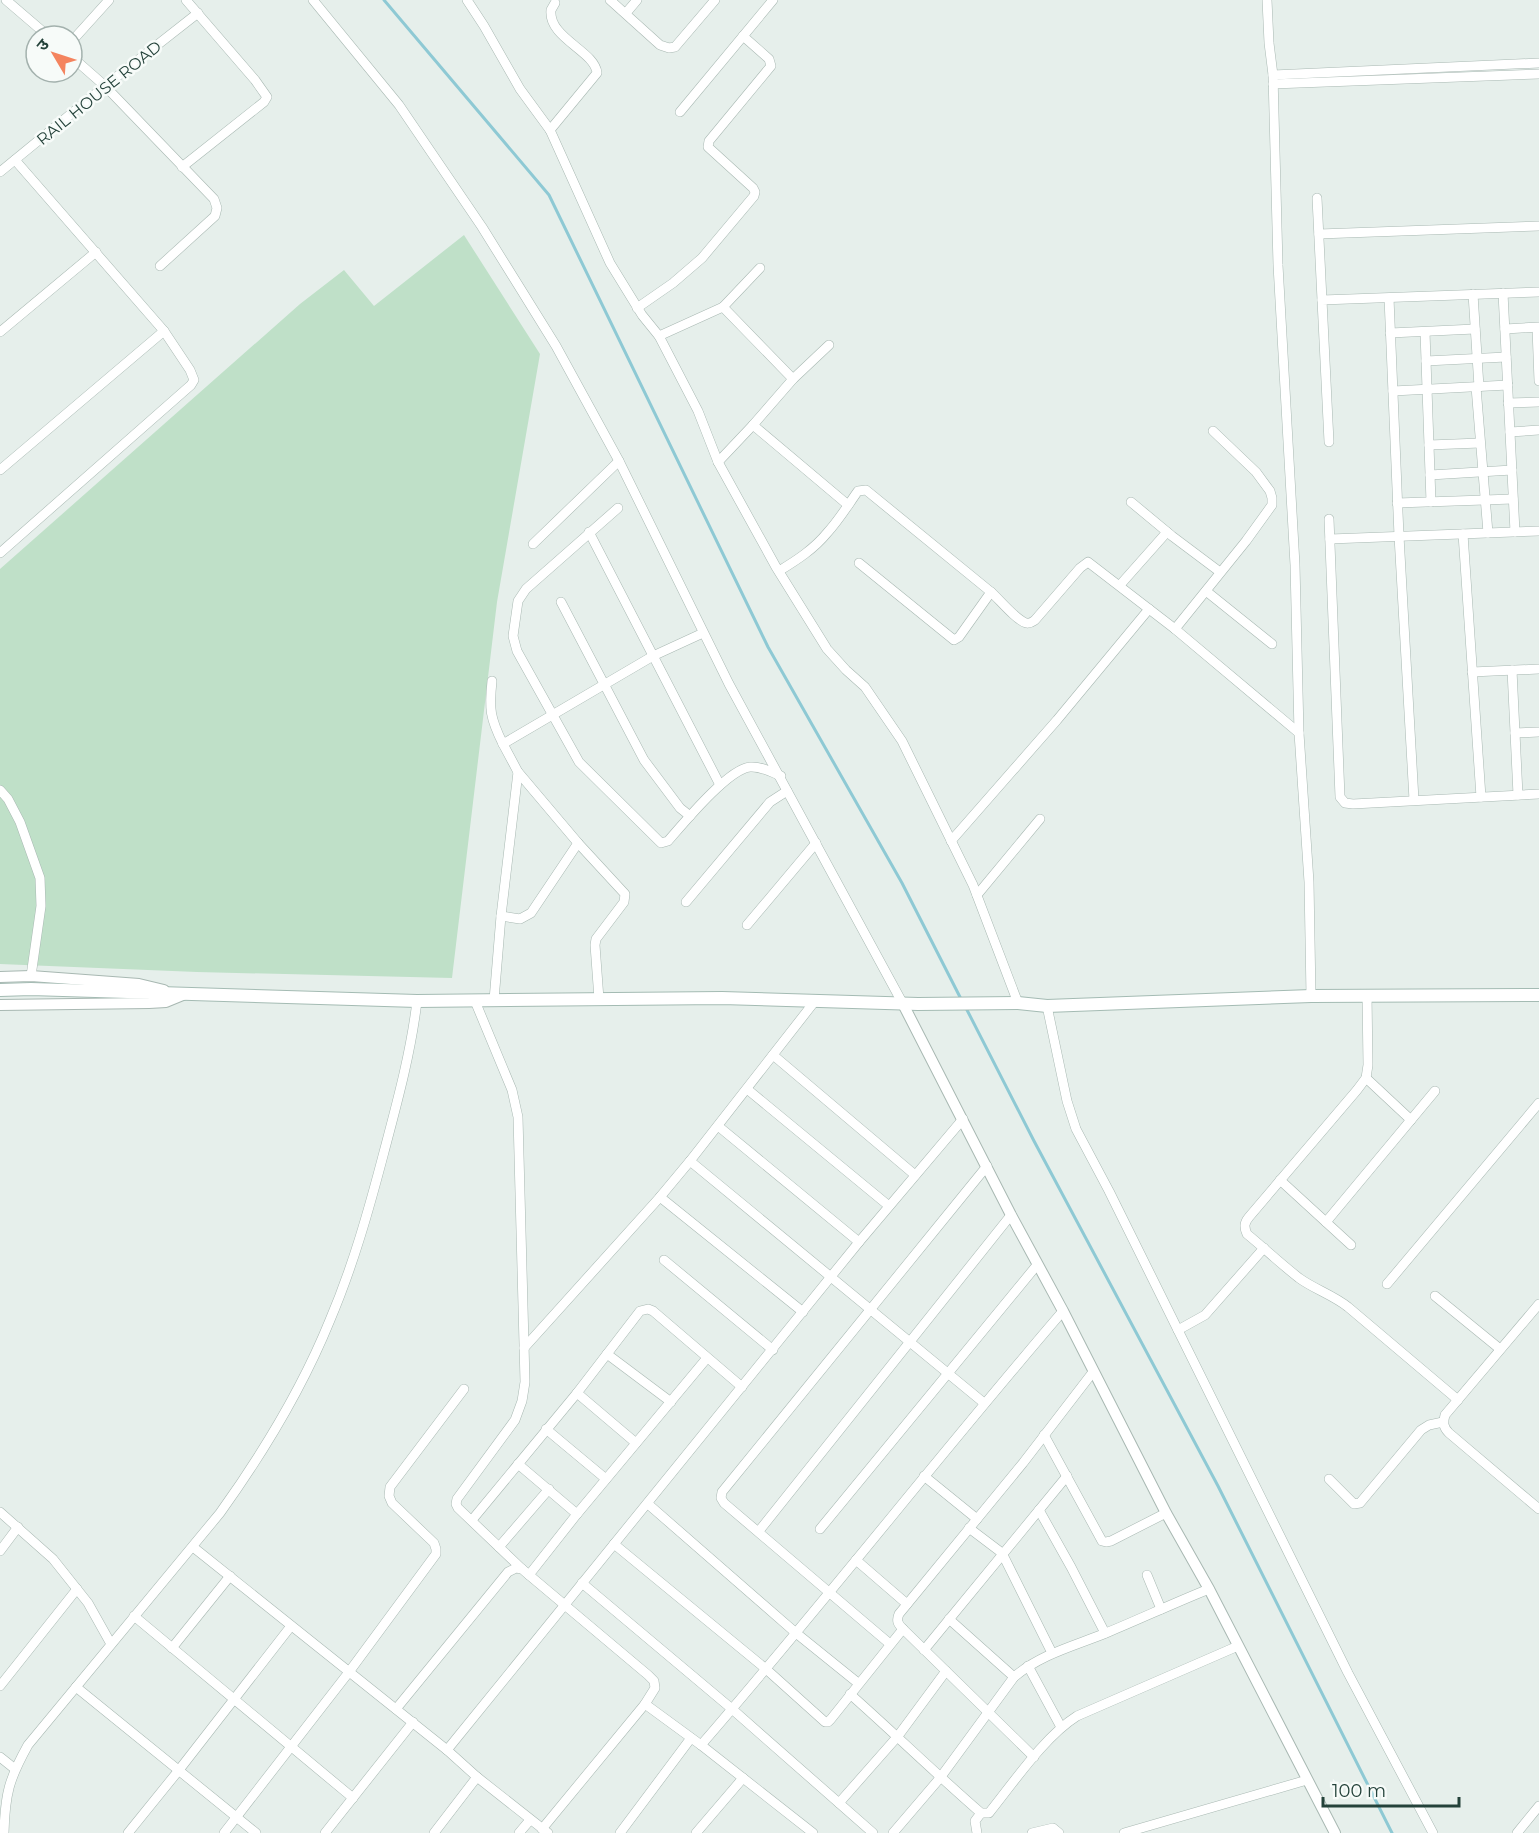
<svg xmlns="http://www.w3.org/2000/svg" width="1539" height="1833" font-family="Montserrat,'Noto Sans Devanagari',sans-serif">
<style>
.green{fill:#bfe0c8}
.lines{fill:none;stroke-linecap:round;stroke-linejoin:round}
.stream{stroke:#8ec9d4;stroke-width:3}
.minor-casing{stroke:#a8b8b2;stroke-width:10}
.tertiary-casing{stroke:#a8b8b2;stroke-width:12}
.secondary-casing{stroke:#a4bbb3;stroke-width:14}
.minor{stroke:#fff;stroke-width:9}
.tertiary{stroke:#fff;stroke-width:10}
.secondary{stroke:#fff;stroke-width:12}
.labels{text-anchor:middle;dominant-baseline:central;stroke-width:5;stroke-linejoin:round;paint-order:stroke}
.street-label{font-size:16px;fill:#24423a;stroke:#f7fbf9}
</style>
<rect width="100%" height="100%" fill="#e6efeb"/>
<path class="green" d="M464 235 540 354 497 602 452 978 197 972 0 964V569L300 304 344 270 374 306Z"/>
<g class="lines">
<g class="stream">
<path d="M384 0 549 195 768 647 902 883 961 999"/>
<path d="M966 1008 1034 1141 1218 1486 1392 1833"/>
</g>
<defs>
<g id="minor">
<path d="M6 0 48 36"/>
<path d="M313 0 399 105 482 227 556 346 619 461 729 684 903 1004"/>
<path d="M467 0 484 26 520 89 550 130 610 263 642 315 659 336 698 411 718 462 776 567 827 649 846 670 865 687 902 741 973 885 1018 1003"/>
<path d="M610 0 660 45 669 48 675 47 715 0"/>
<path d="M1267 0 1269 43 1273 75 1278 265 1295 565 1299 733 1309 882 1311 996"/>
<path d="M626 13 637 0"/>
<path d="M72 41 109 0"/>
<path d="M72 57 105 86 214 199 217 208 215 216 160 266"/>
<path d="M1273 75 1539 63"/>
<path d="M1273 84 1539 74"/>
<path d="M680 112 773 0"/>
<path d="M550 130 597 73C595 51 548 38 551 10L555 3"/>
<path d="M182 167 264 102 267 97 255 80 186 0"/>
<path d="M0 172 105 86 198 13"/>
<path d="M1317 198 1322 300"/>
<path d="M1319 234 1539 226"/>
<path d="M1503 293 1515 532"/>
<path d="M1473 294 1479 387"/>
<path d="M1389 298 1399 536 1414 800"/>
<path d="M723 307 793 379"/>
<path d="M637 308 673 283 702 258 754 196 755 192 753 188 708 147 709 141 771 66 769 59 743 36"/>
<path d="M1537 328 1539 381"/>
<path d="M1505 329 1539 327"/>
<path d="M0 332 96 252"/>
<path d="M1425 332 1431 502"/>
<path d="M1390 333 1475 329"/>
<path d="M659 336 723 307 760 268"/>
<path d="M1426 361 1506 357"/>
<path d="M1476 387 1488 533"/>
<path d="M1393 391 1508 385"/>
<path d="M1508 403 1539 402"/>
<path d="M753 425 793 379 829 345"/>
<path d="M1510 432 1539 430"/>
<path d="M1329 442 1322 300 1539 292"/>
<path d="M1429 445 1480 443"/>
<path d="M718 462 753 425 848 505"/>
<path d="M0 470 164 331"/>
<path d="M1430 475 1512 470"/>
<path d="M1131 502 1172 536 1220 572"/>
<path d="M1397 503 1513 499"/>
<path d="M618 508 526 589 518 601 513 636 517 651 579 762 661 843 668 841C683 824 728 769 750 767 761 766 771 772 781 776"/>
<path d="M1329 519 1340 797 1345 803 1353 804 1539 794"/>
<path d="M589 532 720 785"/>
<path d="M1463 534 1481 797"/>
<path d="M1330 539 1539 531"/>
<path d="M533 544 619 461"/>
<path d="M0 553 191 385 194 380 190 370 164 331 15 160"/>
<path d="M779 571C797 560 814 549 827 533 839 520 848 505 858 491L866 490 991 592 959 637 954 640 859 563"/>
<path d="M1120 585 1167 532"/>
<path d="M1206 591 1272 644"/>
<path d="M991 592C999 599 1016 620 1026 623 1030 624 1032 622 1035 620L1080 568 1088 562 1175 629 1299 733"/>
<path d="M561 602 644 760 680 808 690 816"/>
<path d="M1175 629 1246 541 1272 505V498L1270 491 1256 472 1213 431"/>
<path d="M1512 670 1518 795"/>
<path d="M1472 672 1539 669"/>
<path d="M492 681C489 709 490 718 503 744"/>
<path d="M1515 733 1539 732"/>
<path d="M0 790 8 799 20 822 40 878 41 906 31 976"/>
<path d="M951 841 1057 720 1149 609"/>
<path d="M977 895 1040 819"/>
<path d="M686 902 770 802 787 791"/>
<path d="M501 916 520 919 531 913 578 843"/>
<path d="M747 925 816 843"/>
<path d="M1367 995 1368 1065 1366 1078 1357 1090 1249 1217C1244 1223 1244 1227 1247 1234 1264 1248 1281 1264 1299 1278 1314 1289 1333 1295 1348 1307L1458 1400"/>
<path d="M599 999 595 945 596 939 624 902 625 894 578 843 518 772 503 744 653 656 703 633"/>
<path d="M494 1000 501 916 518 772"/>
<path d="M475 1001 512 1090 518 1117 525 1382 522 1401 515 1420 457 1499 456 1504 458 1508 522 1569"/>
<path d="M1047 1006 1067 1101 1076 1129 1109 1191 1348 1673 1433 1833"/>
<path d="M773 1055 915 1175"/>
<path d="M1366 1078 1411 1120"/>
<path d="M747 1089 889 1206"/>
<path d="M718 1126 859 1242"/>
<path d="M690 1161 984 1403"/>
<path d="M1280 1180 1351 1245"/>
<path d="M660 1197 803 1312"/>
<path d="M1326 1222 1435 1091"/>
<path d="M664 1260 773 1350"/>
<path d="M1387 1284 1539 1103"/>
<path d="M1435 1296 1500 1349"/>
<path d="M1539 1304 1445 1415C1443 1423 1443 1427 1449 1433L1539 1509"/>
<path d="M1178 1330 1205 1315 1264 1248"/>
<path d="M524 1348 660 1197 690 1161 815 1001"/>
<path d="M607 1354 671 1402"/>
<path d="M577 1393 636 1443"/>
<path d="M546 1429 606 1479"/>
<path d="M1044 1435 1102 1541 1106 1542 1111 1541 1166 1513"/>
<path d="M518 1464 577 1514"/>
<path d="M924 1476 977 1519"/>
<path d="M1329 1479 1354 1504 1360 1503 1421 1430 1429 1425 1443 1422"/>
<path d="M648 1504 796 1633 858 1683"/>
<path d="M1039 1510 1071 1567 1105 1633"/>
<path d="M0 1512 53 1559 88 1603 111 1644"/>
<path d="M472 1520 577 1393 640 1311 648 1309 653 1311 742 1387"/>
<path d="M969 1528 1002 1553 1052 1653"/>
<path d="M820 1529 1037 1265"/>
<path d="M759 1531 1011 1215"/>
<path d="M614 1544 766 1669 825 1722H828L831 1719 903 1629"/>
<path d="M193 1547 447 1750 477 1777 548 1833"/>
<path d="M499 1547 549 1489"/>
<path d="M0 1551 18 1527"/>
<path d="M856 1560 907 1604"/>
<path d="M529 1575 577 1514 707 1358"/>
<path d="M1147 1575 1161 1609"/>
<path d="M582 1583 732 1709 873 1833"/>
<path d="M134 1616 353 1798"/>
<path d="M949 1619 1014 1677"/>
<path d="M890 1644 724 1503 721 1498 722 1492 987 1166"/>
<path d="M172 1648 230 1576"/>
<path d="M924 1650 1067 1476"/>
<path d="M1028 1666 1061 1727"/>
<path d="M0 1686 77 1589"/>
<path d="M76 1687 256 1833"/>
<path d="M850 1694C894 1733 936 1774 981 1813H989C1014 1782 1044 1737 1077 1716L1238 1646"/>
<path d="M645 1704 701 1745 813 1833"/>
<path d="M396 1709 508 1572 516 1568 522 1569 529 1575 648 1675 654 1681 655 1688 645 1704 542 1829"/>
<path d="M701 1745C825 1602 940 1454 1063 1311"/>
<path d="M447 1750 859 1242 963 1119"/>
<path d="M0 1757 15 1769"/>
<path d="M1034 1757 903 1629C898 1624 896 1621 899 1614L1023 1463 1093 1372"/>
<path d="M839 1803 898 1736 946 1671"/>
<path d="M4 1833C5 1794 9 1779 28 1745L220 1513C263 1453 302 1389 330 1320 353 1266 369 1209 384 1152 397 1103 411 1052 417 1001"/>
<path d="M128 1833 179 1770 291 1626"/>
<path d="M224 1833 349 1672 436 1554V1549L434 1543 392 1503 389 1496 390 1487 464 1389"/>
<path d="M325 1833 413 1722"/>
<path d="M434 1833 477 1777"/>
<path d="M519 1833 530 1820"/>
<path d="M620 1833 691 1738"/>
<path d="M696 1833 743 1778"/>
<path d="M893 1833 940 1778 1014 1677C1041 1654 1074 1646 1106 1633 1140 1619 1174 1603 1209 1589"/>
<path d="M977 1833 975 1821 981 1813"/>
<path d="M1032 1833 1053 1828 1059 1833"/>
<path d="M1124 1833 1307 1780"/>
<path d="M1517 1833 1539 1806"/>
</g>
<g id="tertiary">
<path d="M0 977 31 976 139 984 164 990"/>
<path d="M903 1004 1011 1215 1063 1311 1166 1513 1209 1589 1335 1833"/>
<path d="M0 1005 149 1003 166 1002 183 995"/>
</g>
<path id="secondary" d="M0 990 31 989 417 1001 722 998 918 1004 1018 1003 1047 1006 1311 996 1539 995"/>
</defs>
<use href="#minor" class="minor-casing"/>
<use href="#tertiary" class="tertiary-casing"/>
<use href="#secondary" class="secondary-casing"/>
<use href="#minor" class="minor"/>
<use href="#tertiary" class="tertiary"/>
<use href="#secondary" class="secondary"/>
</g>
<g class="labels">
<g class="street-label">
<text transform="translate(99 93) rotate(-39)">RAIL HOUSE ROAD</text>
</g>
</g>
<g transform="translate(54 54) rotate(309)"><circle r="28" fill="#f7fbf9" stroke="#a3b1ad" stroke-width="1.5"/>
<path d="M0-4.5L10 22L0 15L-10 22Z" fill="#f4845f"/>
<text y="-9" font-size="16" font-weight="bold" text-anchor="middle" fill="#24423a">उ</text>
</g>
<path d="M1323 1797v9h136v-9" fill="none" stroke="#24423a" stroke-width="3"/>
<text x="1332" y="1797" font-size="18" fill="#24423a" stroke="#f7fbf9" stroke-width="4.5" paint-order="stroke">100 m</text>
</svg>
